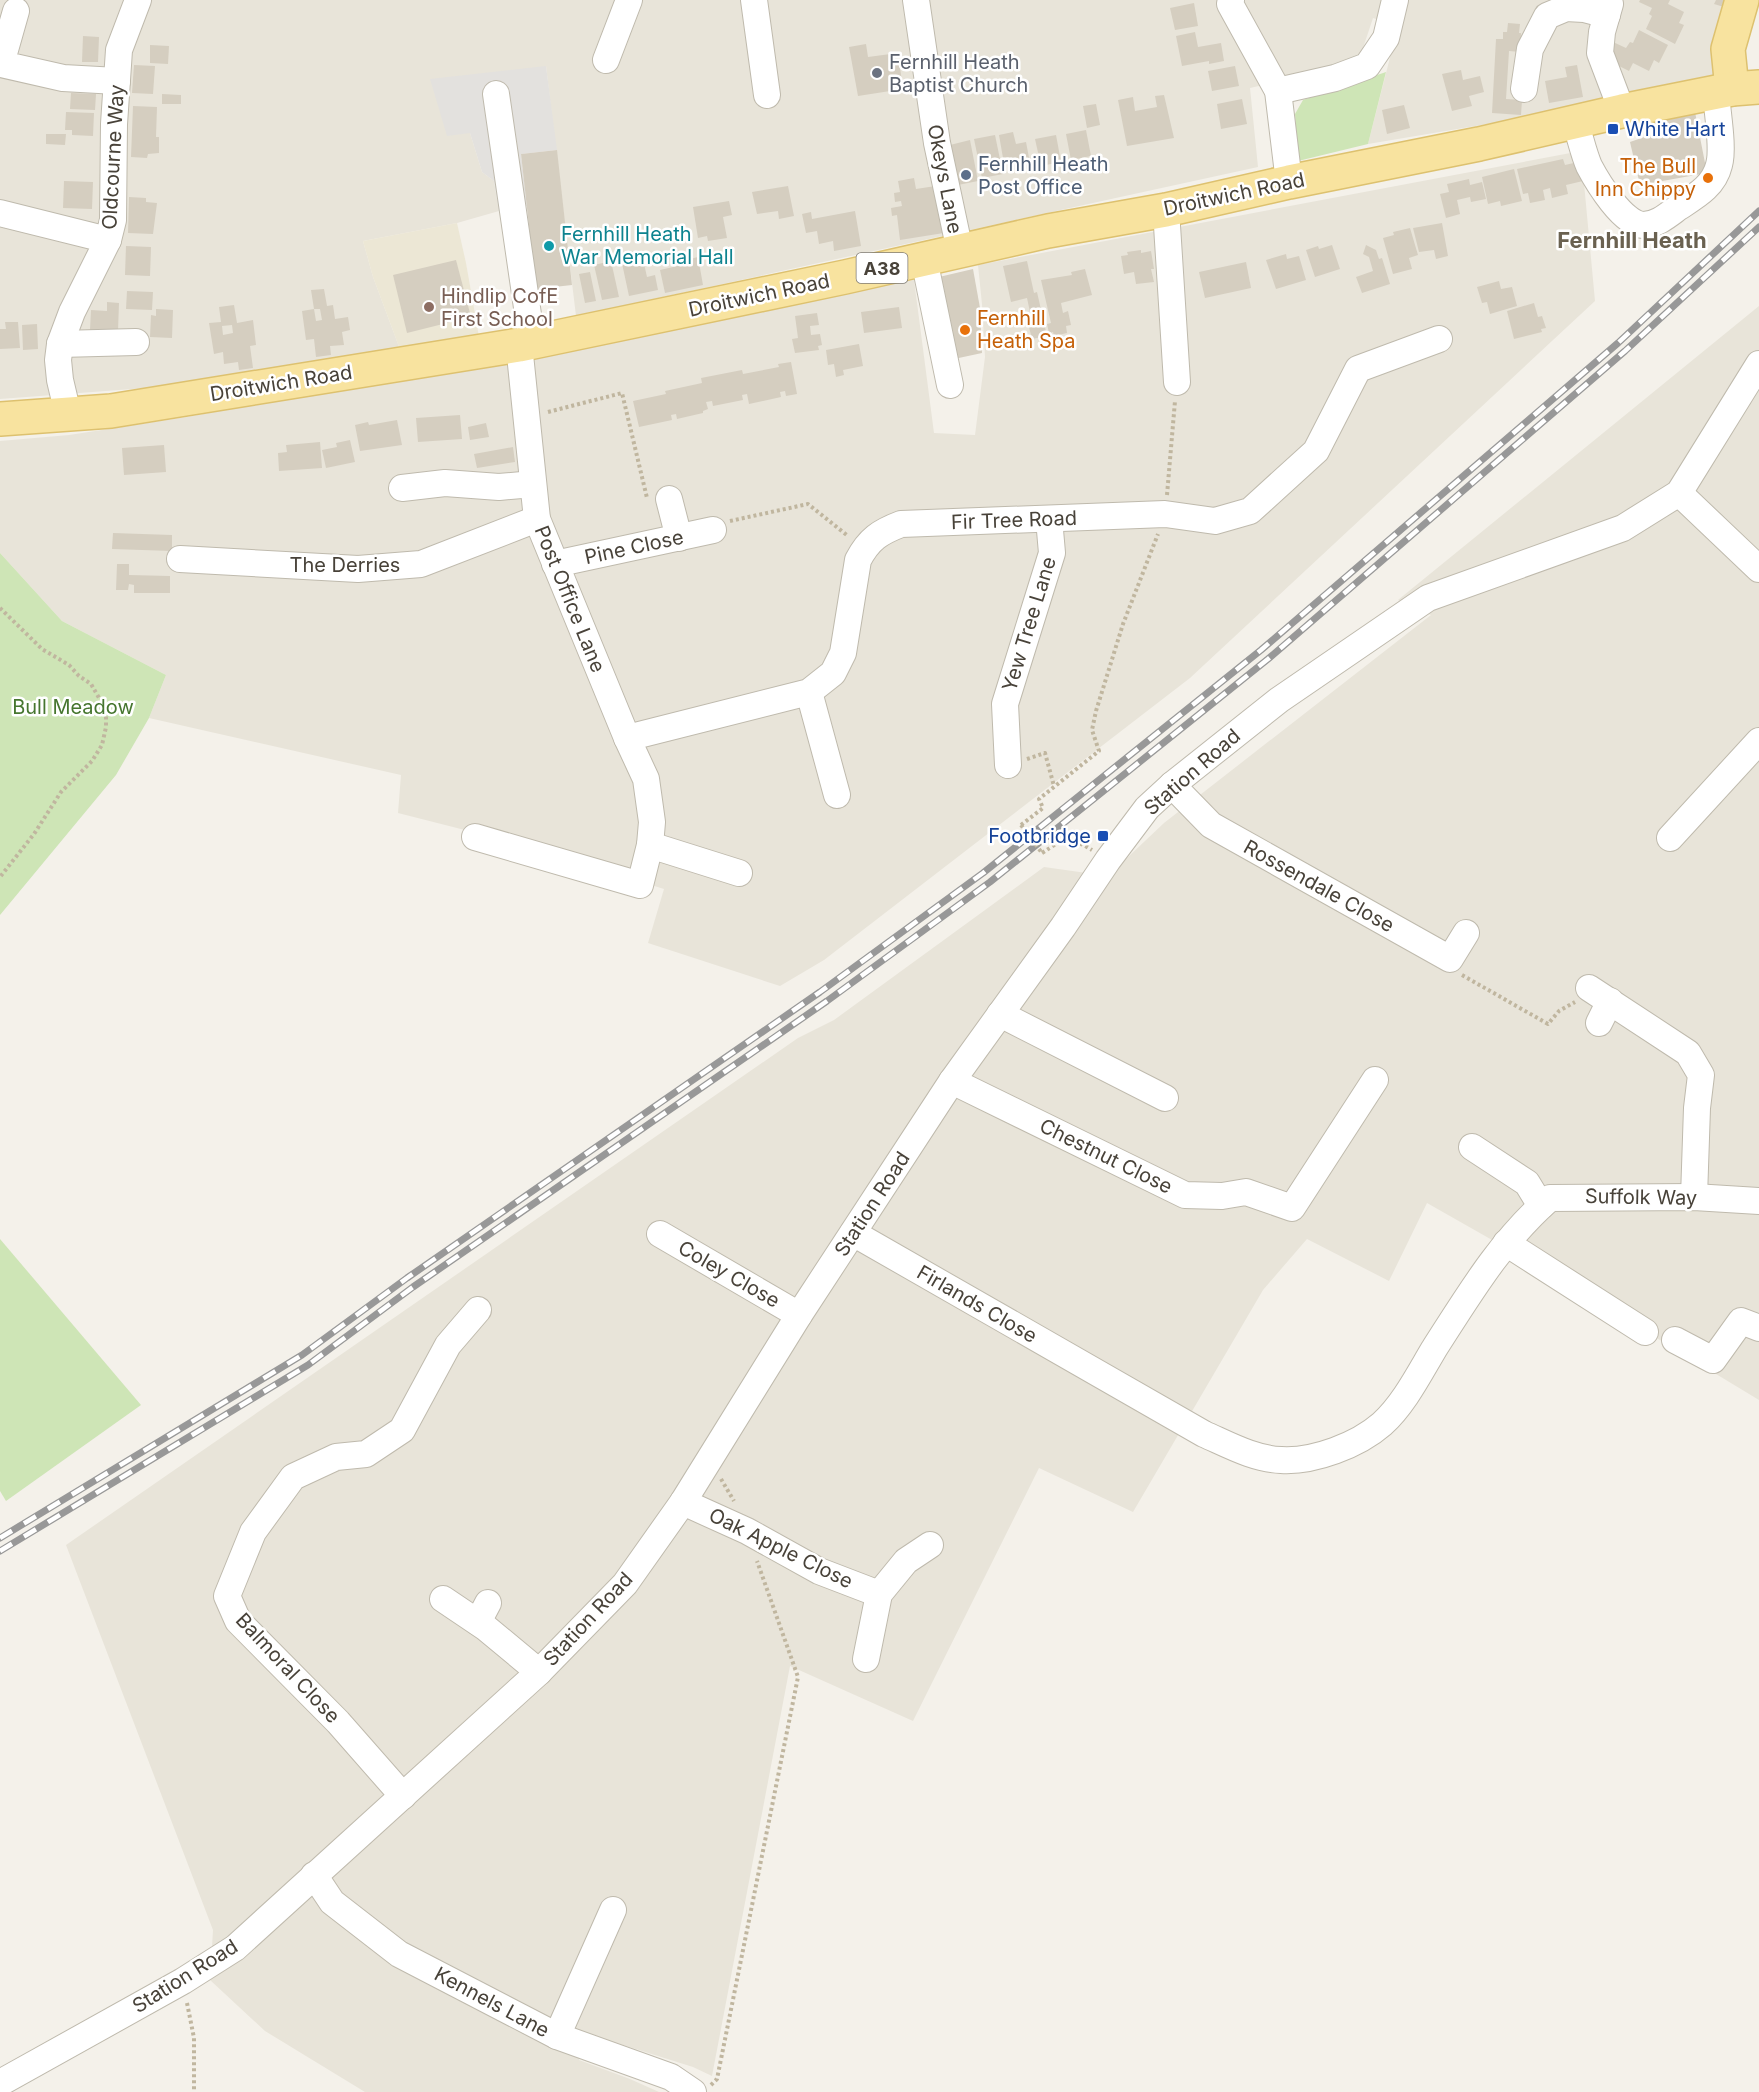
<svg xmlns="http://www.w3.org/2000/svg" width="1759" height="2092" font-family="Inter,sans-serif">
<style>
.residential{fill:#e8e4d9}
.education{fill:#ece7d5}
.green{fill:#cee5b6}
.parking{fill:#e3e1de}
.building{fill:#d5cec0;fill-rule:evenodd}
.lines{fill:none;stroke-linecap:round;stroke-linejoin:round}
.minor-casing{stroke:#bfbaad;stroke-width:28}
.major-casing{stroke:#ddc16f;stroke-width:36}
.path{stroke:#c0b69f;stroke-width:4;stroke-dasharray:3 3;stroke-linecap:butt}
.minor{stroke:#fff;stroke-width:26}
.major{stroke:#f8e39f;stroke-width:33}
.rail-casing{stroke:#989898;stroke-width:7}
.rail{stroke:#fff;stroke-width:4.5;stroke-dasharray:14;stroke-linecap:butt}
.path-bridge{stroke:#c0b69f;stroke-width:4;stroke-dasharray:3 3;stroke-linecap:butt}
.worship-dot{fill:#6b7280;stroke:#fff;stroke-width:2}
.transit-dot{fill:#1a4fb4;stroke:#fff;stroke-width:2}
.service-dot{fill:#5c6f8a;stroke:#fff;stroke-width:2}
.food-dot{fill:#e8710a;stroke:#fff;stroke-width:2}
.culture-dot{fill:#0f9aa8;stroke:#fff;stroke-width:2}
.education-dot{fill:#8d6e63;stroke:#fff;stroke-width:2}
.labels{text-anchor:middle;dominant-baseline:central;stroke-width:5;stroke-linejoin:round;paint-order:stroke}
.shield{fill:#fff;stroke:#7f7b74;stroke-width:1.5}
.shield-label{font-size:18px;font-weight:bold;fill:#484239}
.worship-label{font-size:20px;fill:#5b616d;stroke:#fff;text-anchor:start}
.transit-label{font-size:20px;fill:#164399;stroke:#fff;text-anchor:start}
.street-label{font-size:20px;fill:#484239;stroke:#fff}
.service-label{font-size:20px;fill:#4e5e75;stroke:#fff;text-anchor:start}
.food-label{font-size:20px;fill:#c56008;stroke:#fff;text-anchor:end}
.culture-label{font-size:20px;fill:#0d838f;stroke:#fff;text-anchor:start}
.education-label{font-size:20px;fill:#785e54;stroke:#fff;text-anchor:start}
.park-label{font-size:20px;fill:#46762f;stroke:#fff}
.quarter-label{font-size:22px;font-weight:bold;fill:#6a6150;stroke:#fff}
</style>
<rect width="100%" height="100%" fill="#f4f1ea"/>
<g class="residential">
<path d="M0 0H1736L1721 74 1571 110 1368 144 1398 26 1373 18 1361 54 1331 70 1250 88 1258 167 576 316 546 66 470 133 482 172 494 181 499 211 457 223 363 241 373 277 401 352 185 385 0 399Z"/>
<path d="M1581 151 1595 301 1190 678 824 960 780 986 648 943 664 889 524 845 398 813 401 775 149 718 166 675 62 621 0 553V441L69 435 187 417 914 280 934 433 975 435 985 357 982 304 978 265Z"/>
<path d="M1759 306V1400L1536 1265 1427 1203 1389 1281 1307 1239 1263 1290 1133 1512 1039 1468 913 1721 790 1666 712 2076 693 2067 588 2034 579 2060 630 2079 659 2092H365L265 2031 210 1980 213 1930 66 1545 798 1038 834 1020 1044 867 1108 876 1164 823 1431 615 1398 600Z"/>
</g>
<path class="education" d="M457 223 466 263 479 337 401 352 373 277 363 241Z"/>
<g class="green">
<path d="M1386 72 1368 144 1298 161 1295 114 1303 100Z"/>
<path d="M0 553 62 621 166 675 149 718 116 775 0 915Z"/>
<path d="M0 1239 141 1405 6 1501 0 1491Z"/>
</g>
<path class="parking" d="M546 66 557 150 521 154 527 206 499 211 494 181 482 172 470 133 447 136 430 79Z"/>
<g class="building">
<path d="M1640 0H1670L1668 4 1684 12 1679 23 1684 25 1675 44 1646 29 1652 16 1649 14 1652 8 1639 2Z"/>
<path d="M1716 0H1726L1724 7 1714 4Z"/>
<path d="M1194 3 1198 26 1175 30 1170 8Z"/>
<path d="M1508 23 1520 24 1519 33H1521L1520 52 1509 51 1506 99 1522 100 1521 115 1492 113 1496 39H1503V32H1507Z"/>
<path d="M1639 30 1668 45 1659 63 1654 60 1649 71 1633 63 1629 71 1605 59 1613 42 1626 48 1630 42 1633 43Z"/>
<path d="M1195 32 1198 47 1221 43 1224 61 1209 64V61L1182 66 1176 36Z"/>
<path d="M83 36 99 37 98 62H82Z"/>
<path d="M866 44 868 57 898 53 903 89 858 96 849 47Z"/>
<path d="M150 45 169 46 168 64 150 63Z"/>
<path d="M134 65 155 66 153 94 132 93Z"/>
<path d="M1577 65 1583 97 1549 103 1545 81 1567 77 1565 67Z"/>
<path d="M1235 66 1239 86 1212 91 1208 71Z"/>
<path d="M1461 70 1463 80 1480 76 1484 92 1469 96 1472 106 1452 111 1442 74Z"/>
<path d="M71 93 96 94 95 110 70 109Z"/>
<path d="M162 94 181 95V104H162Z"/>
<path d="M1164 95 1174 138 1127 146 1118 100 1133 97 1135 111 1157 107 1155 96Z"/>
<path d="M1242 99 1247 124 1221 129 1217 104Z"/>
<path d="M1096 104 1100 125 1087 128 1083 106Z"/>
<path d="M1404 105 1410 128 1387 134 1382 110Z"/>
<path d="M133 106 157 107 156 137H159V153L148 154 147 158 131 157Z"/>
<path d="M66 112 94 113 93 136 72 135V130H65Z"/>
<path d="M1695 112 1707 173 1640 185 1630 142 1653 134 1651 121Z"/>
<path d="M1086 130 1091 156 1071 160 1066 134Z"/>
<path d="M1013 132 1016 144 1026 142 1031 168 1011 172 1009 157 1003 158 999 135Z"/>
<path d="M46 134H66L65 145 46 144Z"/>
<path d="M995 135 1003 174 982 178 974 139Z"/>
<path d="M1056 135 1061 162 1041 166 1035 139Z"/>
<path d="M970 140 978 181 958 185 950 145Z"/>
<path d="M557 150 572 285 536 289 521 154Z"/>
<path d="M1563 159 1565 165 1578 162 1583 181 1566 185 1568 194 1552 198 1550 188 1543 190 1545 200 1530 203 1528 193 1523 194 1517 169Z"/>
<path d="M1514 169 1522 201 1501 206 1500 201 1488 204 1482 177Z"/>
<path d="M914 178 916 189 942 185 950 232 900 240 897 215 892 216 891 208 902 206 901 201 895 202 894 193 900 192 898 181Z"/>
<path d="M1469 179 1470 185 1482 182 1486 199 1471 202 1470 197 1457 200 1460 214 1446 218 1440 194 1449 192 1447 184Z"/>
<path d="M64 181 93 182 92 209 63 208Z"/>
<path d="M788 186 794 216 779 219 778 211 757 214 752 192Z"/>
<path d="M129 197 146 198V202L157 203 153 234 128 233Z"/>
<path d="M729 201 732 215 723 217 727 238 708 241 707 236 698 238 693 207Z"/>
<path d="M855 211 861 246 834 251 833 241 819 244 817 231 806 233 802 214 811 212 812 219Z"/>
<path d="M1442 223 1448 256 1436 259 1434 250 1419 252 1413 228Z"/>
<path d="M1410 228 1418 255 1409 258 1412 269 1393 274 1383 238 1394 235 1393 232Z"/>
<path d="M1332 245 1340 269 1315 277 1306 250 1318 246 1319 249Z"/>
<path d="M1366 245 1376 250 1379 259 1382 258 1390 284 1362 293 1356 277 1373 271 1369 257 1363 254Z"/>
<path d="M126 246 151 247 150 276 125 275Z"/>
<path d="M641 250 647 277 655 275 658 290 629 296 620 254Z"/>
<path d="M1141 250V253L1151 251 1154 269H1151L1154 282 1136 284 1134 272 1124 274 1121 256 1128 255 1127 252Z"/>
<path d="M1286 254 1287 259 1299 256 1306 280 1276 289 1266 260Z"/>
<path d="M698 257 703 285 665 293 660 270 682 265 681 261Z"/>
<path d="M456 260 471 317 407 333 393 275Z"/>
<path d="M611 261 619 297 602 300 594 265Z"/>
<path d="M1027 261 1034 293 1037 292 1047 336 1032 339 1029 327 1033 326 1027 298 1011 302 1003 266Z"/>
<path d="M1246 262 1251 288 1205 298 1199 272Z"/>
<path d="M973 269 980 308 982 353 954 359 939 277Z"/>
<path d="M1085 269 1092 295 1061 303 1063 313 1068 311 1071 325 1066 326 1067 333 1054 336 1053 332 1049 333 1047 324 1051 323 1041 280 1072 275 1071 272Z"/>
<path d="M590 272 596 301 585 303 579 274Z"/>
<path d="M1499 281 1501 289 1512 287 1517 306 1490 314 1487 302 1482 303 1477 287Z"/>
<path d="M324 289 327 306 333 305 335 319 348 317 350 330 342 332 344 345 330 346 331 355 316 357 314 339 306 340 302 311 314 309 311 290ZM314 309H320L322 320 316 321Z"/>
<path d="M127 291 153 292 152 310 126 309Z"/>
<path d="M107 302 119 303 118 331 90 330 91 310 107 311Z"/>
<path d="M1534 303 1538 317 1542 316 1546 328 1541 329 1542 332 1514 339 1507 311Z"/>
<path d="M234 305 237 323 253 320 256 345 250 346 253 368 239 370 238 362 224 364 223 352 214 354 209 323 221 322 219 307ZM232 325 233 333 223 335 222 326Z"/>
<path d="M899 307 902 328 864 333 861 312Z"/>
<path d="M156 309 173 310 172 338 150 337 151 315 156 316Z"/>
<path d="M817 313 819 325 810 326 811 335 820 334 822 345 818 346 819 350 795 353 792 339 798 338 795 316Z"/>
<path d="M5 322H18L20 348 0 349V329H6Z"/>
<path d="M37 324 38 349 23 350 22 325Z"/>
<path d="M859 344 863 366 843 370 844 375 836 377 834 364 828 365 826 350Z"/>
<path d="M791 362 797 394 786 396 785 391 780 392 781 397 749 404 747 394 742 395 743 400 713 406 712 401 706 402 708 409 703 411V413L677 419 676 414 671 415 672 420 639 427 633 401 666 394 665 391 702 383 701 378 742 370 743 374 779 367 778 364Z"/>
<path d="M460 415 462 439 418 442 416 418Z"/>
<path d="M397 420 402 445 360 451 355 425 368 422 369 425Z"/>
<path d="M486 423 489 437 470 440 468 427Z"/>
<path d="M350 440 355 462 326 468 322 450 337 447 336 443Z"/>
<path d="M320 442 322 468 279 471 278 453 287 452 286 445Z"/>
<path d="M164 445 166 472 124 475 122 448Z"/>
<path d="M513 447 515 462 477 468 474 454Z"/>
<path d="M113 533 172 535V551L112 549Z"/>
<path d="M117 564H129V575L170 576V593H134V585L129 584 128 590H116Z"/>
</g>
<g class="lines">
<defs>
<g id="minor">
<path d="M754 0 767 95"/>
<path d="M916 0 937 143 960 251"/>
<path d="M1231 0 1230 4 1278 91 1289 182"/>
<path d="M1610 4 1602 32 1600 53 1622 111"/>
<path d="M16 11 1 64 63 78 117 81"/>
<path d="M606 60 629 0"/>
<path d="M1524 89 1530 49 1547 16 1566 8 1584 9 1607 15"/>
<path d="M1278 91 1335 78 1367 66 1386 38 1395 0"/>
<path d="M496 94 532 342"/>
<path d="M1575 122C1580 136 1583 152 1589 166 1598 183 1623 224 1643 225 1657 225 1668 215 1679 207 1696 196 1714 186 1719 165 1724 148 1717 112 1716 93"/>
<path d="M1166 210 1177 382"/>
<path d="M0 213 108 240"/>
<path d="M924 259 950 385"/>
<path d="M60 344 136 342"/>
<path d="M519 345 537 519 627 738 646 779 652 822 650 845"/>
<path d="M68 414 60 380 58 360 60 344 72 312 108 240 113 220 114 124 119 50 138 0"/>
<path d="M402 488 445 483 499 487 533 484"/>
<path d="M1679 493 1759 569"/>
<path d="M669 499 679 538"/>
<path d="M180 559 358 569 421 564 537 519"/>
<path d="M555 564 713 530"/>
<path d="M809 692 837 795"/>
<path d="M627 738 809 692 833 673 843 653 858 560C869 539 880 532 901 524L1165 514 1215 521 1250 511 1316 451 1358 369 1439 339"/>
<path d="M1008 765 1005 704 1052 553 1049 519"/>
<path d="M1172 785 1211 825 1450 959 1466 933"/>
<path d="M475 837 640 885 650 845 739 873"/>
<path d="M1670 838 1759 741"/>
<path d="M1589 988 1688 1053 1701 1075 1697 1108 1694 1197"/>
<path d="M1000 1014 1165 1098"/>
<path d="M1599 1023 1610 1001"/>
<path d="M952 1081 1185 1195 1222 1196 1246 1192 1292 1208 1375 1080"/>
<path d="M1472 1147 1527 1183 1541 1206"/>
<path d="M853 1233 1204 1434C1229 1445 1254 1459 1281 1460 1314 1462 1358 1445 1382 1424 1404 1404 1419 1374 1434 1349 1470 1293 1500 1242 1550 1198L1694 1197 1759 1201"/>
<path d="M660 1234 799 1315"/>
<path d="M1506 1243 1645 1332"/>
<path d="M1675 1340 1713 1360 1741 1321 1759 1328"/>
<path d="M683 1502 747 1531 819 1571 879 1594"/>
<path d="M443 1599 486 1628 539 1672"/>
<path d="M478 1622 488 1603"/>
<path d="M866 1659 879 1594 906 1561 930 1545"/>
<path d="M403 1796 338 1722 238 1621 227 1596 253 1532 293 1477 336 1457 366 1454 402 1430 448 1345 478 1310"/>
<path d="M314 1875 332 1902 399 1954 557 2036 671 2077 693 2092"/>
<path d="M557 2036 613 1910"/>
<path d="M0 2083 183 1981 235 1948 539 1672 625 1584 683 1502 799 1315 952 1081 1063 927 1108 860 1147 808 1172 785 1279 700 1428 598 1623 528 1679 493 1759 364"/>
</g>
<g id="major">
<path d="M1732 89 1728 49 1742 0"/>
<path d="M0 419 111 411 519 345 845 277 1048 231 1166 210 1289 182 1479 144 1622 111 1732 89 1759 87"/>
</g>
</defs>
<use href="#minor" class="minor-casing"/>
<use href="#major" class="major-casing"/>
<g class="path">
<path d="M548 412 622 393 647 498"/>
<path d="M1167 495 1175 401"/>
<path d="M730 521 808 504 848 536"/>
<path d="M0 608 42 649 69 665 79 676 91 684 106 710V727L102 745 92 761 61 792 34 834 0 877"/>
<path d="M1027 759 1045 753 1054 786"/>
<path d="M1021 825 1043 808 1039 799 1099 751 1092 730 1096 711 1123 624 1158 534"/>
<path d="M1042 853C1065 838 1067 835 1092 850"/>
<path d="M1462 975 1548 1024 1559 1011 1575 1002"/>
<path d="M721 1479 734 1501"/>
<path d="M187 2003 194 2038V2092"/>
<path d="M711 2085 717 2079 798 1677 757 1561"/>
</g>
<use href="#minor" class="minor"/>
<use href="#major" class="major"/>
<defs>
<g id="rail">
<path d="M0 1538 302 1355 407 1278 820 992 983 873 1261 650 1618 343 1759 211"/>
<path d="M0 1551 308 1365 413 1287 827 1001 990 882 1268 659 1625 351 1759 227"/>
</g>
</defs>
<use href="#rail" class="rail-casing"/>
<use href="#rail" class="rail"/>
<path class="path-bridge" d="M1021 825 1042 853"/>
</g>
<circle class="worship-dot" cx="877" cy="73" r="6"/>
<g class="transit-dot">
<rect x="1607" y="123" width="12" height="12" rx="3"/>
<rect x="1097" y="830" width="12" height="12" rx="3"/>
</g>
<circle class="service-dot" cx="966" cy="175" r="6"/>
<g class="food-dot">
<circle cx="1708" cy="178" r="6"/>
<circle cx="965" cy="330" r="6"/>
</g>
<circle class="culture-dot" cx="549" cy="246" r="6"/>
<circle class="education-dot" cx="429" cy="307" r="6"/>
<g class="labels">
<rect class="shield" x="856.5" y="253" width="51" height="30" rx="4.5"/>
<g class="shield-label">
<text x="882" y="268">A38</text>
</g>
<g class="worship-label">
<text x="889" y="62">Fernhill Heath<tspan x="889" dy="23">Baptist Church</tspan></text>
</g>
<g class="transit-label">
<text x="1625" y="129">White Hart</text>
<text x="1091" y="836" text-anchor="end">Footbridge</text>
</g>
<g class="street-label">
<text transform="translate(113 157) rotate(-87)">Oldcourne Way</text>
<text transform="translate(945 179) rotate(79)">Okeys Lane</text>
<text transform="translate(1234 194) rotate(-12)">Droitwich Road</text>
<text transform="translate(759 295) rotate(-12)">Droitwich Road</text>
<text transform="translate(281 383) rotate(-9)">Droitwich Road</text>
<text transform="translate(1014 520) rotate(-2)">Fir Tree Road</text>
<text transform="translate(634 547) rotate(-12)">Pine Close</text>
<text x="345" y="565">The Derries</text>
<text transform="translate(570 599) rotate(68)">Post Office Lane</text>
<text transform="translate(1029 624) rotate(-73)">Yew Tree Lane</text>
<text transform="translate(1192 772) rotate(-41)">Station Road</text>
<text transform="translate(1319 886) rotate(29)">Rossendale Close</text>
<text transform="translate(1106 1156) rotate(26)">Chestnut Close</text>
<text transform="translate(1641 1197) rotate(1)">Suffolk Way</text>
<text transform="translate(872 1204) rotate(-57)">Station Road</text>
<text transform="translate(729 1274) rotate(30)">Coley Close</text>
<text transform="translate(977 1304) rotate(30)">Firlands Close</text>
<text transform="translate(781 1548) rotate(26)">Oak Apple Close</text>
<text transform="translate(588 1619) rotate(-47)">Station Road</text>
<text transform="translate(288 1668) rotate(47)">Balmoral Close</text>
<text transform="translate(185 1976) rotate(-32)">Station Road</text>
<text transform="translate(492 2002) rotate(28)">Kennels Lane</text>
</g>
<g class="service-label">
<text x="978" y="164">Fernhill Heath<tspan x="978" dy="23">Post Office</tspan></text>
</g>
<g class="food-label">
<text x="1696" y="166">The Bull<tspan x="1696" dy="23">Inn Chippy</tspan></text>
<text x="977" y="318" text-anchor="start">Fernhill<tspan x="977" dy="23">Heath Spa</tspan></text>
</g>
<g class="culture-label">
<text x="561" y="234">Fernhill Heath<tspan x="561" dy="23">War Memorial Hall</tspan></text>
</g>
<g class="education-label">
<text x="441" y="296">Hindlip CofE<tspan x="441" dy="23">First School</tspan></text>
</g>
<g class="park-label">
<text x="73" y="707">Bull Meadow</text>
</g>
<g class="quarter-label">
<text x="1632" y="240">Fernhill Heath</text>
</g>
</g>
</svg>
